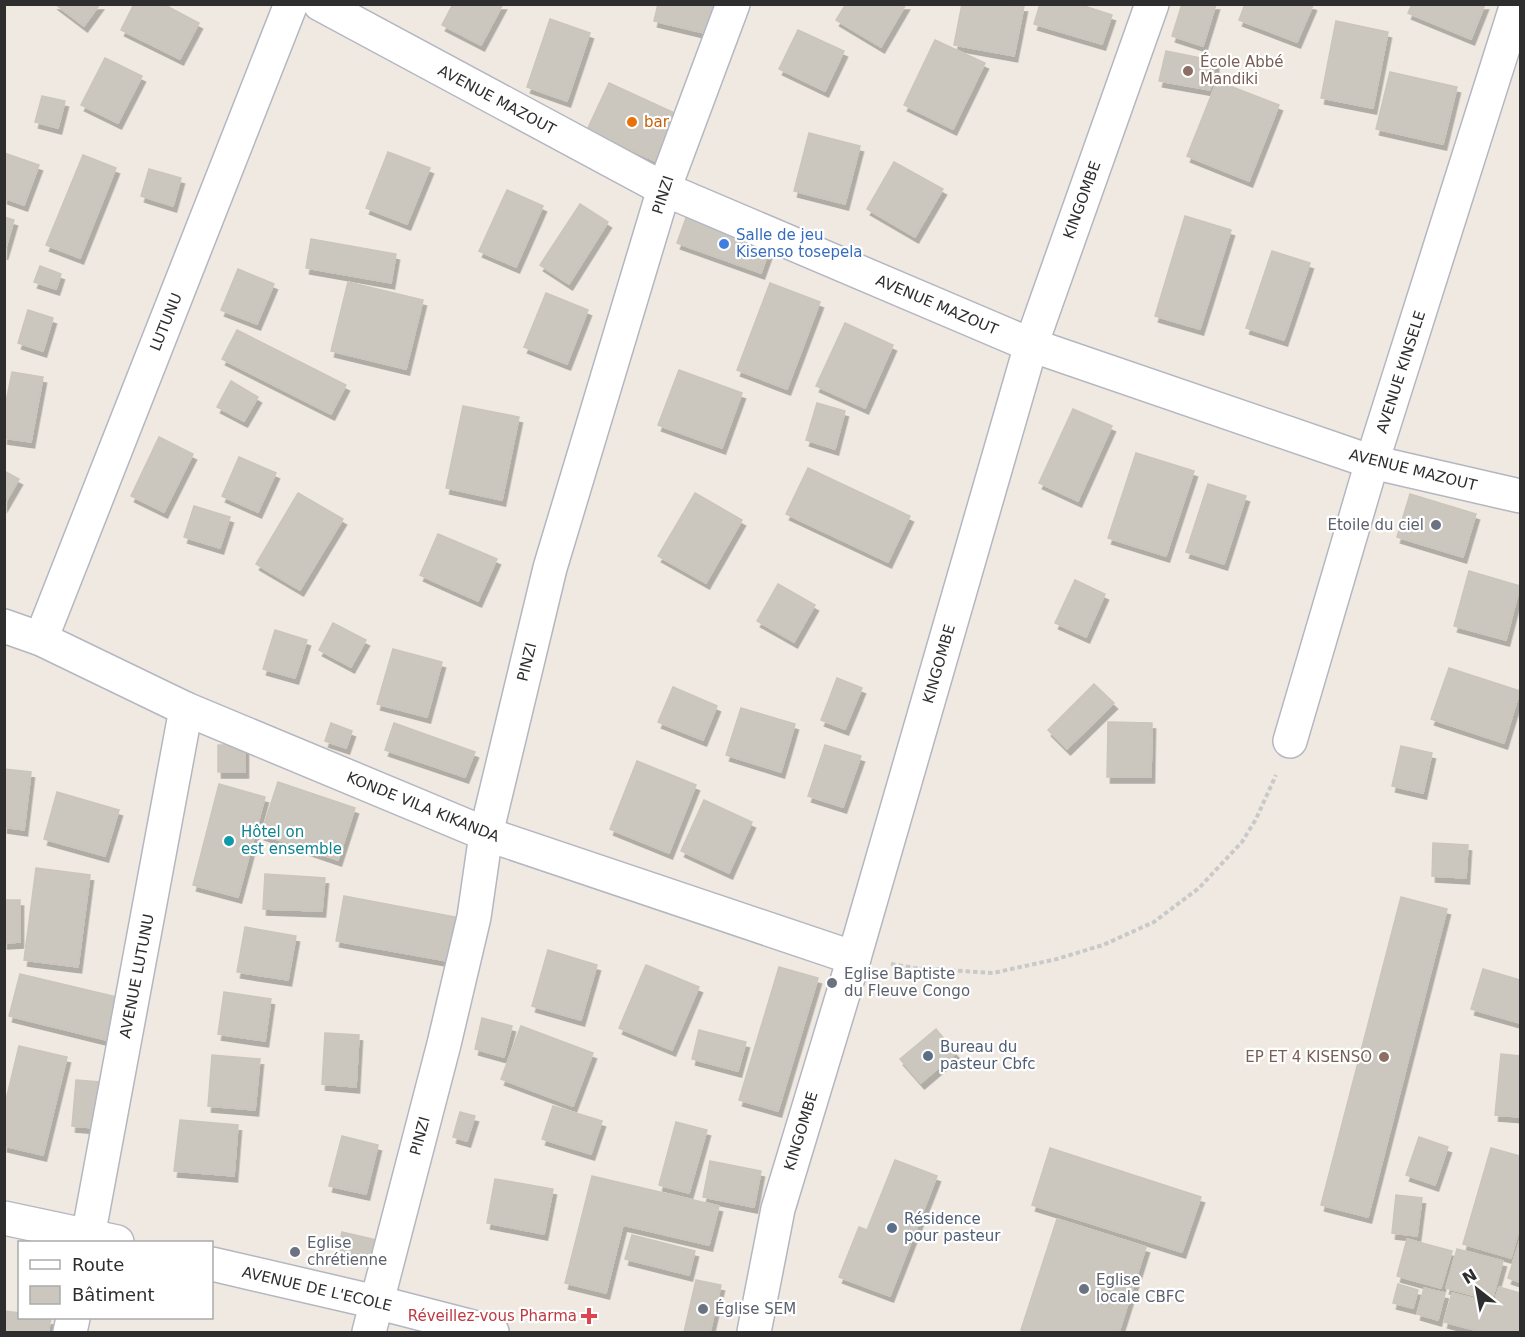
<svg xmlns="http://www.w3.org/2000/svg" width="1525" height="1337" font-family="'DejaVu Sans',sans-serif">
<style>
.building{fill:#cbc7bf;stroke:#cbc5ba;stroke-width:1.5;filter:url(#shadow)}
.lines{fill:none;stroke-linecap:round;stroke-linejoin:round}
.minor-casing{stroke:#b4b7c1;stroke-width:36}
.path{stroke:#c9c9c9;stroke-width:4;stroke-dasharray:4.5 3;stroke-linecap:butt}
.minor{stroke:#fff;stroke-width:33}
.education-dot{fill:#8d6e63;stroke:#fff;stroke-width:2}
.food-dot{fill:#e8710a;stroke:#fff;stroke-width:2}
.shop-dot{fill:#3f7fe0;stroke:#fff;stroke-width:2}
.worship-dot{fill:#6b7280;stroke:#fff;stroke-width:2}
.culture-dot{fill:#0f9aa8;stroke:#fff;stroke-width:2}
.service-dot{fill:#5c6f8a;stroke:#fff;stroke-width:2}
.health-dot{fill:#e0444e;stroke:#fff;stroke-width:2}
.labels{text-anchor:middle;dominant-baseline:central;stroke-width:4.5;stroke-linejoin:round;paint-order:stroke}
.education-label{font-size:15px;fill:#785e54;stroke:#fff;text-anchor:start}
.street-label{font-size:15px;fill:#2e2e2e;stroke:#fff}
.food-label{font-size:15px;fill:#c56008;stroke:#fff;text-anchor:start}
.shop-label{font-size:15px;fill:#366cbe;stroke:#fff;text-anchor:start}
.worship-label{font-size:15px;fill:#5b616d;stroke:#fff;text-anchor:start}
.culture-label{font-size:15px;fill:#0d838f;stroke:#fff;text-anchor:start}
.service-label{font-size:15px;fill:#4e5e75;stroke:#fff;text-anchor:start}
.health-label{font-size:15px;fill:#be3a42;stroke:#fff;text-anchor:end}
</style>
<defs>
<filter id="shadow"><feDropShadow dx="3.5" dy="6" stdDeviation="0" flood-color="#0004"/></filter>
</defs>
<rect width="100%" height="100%" fill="#efe9e1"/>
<g class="building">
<path d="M55 4H100L84 26Z"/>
<path d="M134 4H163L199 23 180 59 121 30Z"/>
<path d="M453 4H503L481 45 442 25Z"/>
<path d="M658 4H720L713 35 654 21Z"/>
<path d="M846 4H906L881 47 836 20Z"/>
<path d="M962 4 1024 6 1014 56 954 45Z"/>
<path d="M1040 4H1078L1112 15 1102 44 1034 24Z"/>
<path d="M1182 4H1216L1203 46 1172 36Z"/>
<path d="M1245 4H1312L1313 5 1297 42 1239 20Z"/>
<path d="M1412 4H1485L1471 39 1408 13Z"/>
<path d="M550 19 590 33 567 101 527 87Z"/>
<path d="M1336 21 1388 32 1373 108 1321 98Z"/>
<path d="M798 30 844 51 825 91 779 69Z"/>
<path d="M935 40 985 63 953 129 904 105Z"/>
<path d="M1166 51 1216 61 1210 90 1159 81Z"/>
<path d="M105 58 142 76 118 123 81 105Z"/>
<path d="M1390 72 1457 87 1443 144 1376 129Z"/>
<path d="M1217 81 1279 105 1249 181 1187 156Z"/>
<path d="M609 83 677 114 655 161 587 130Z"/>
<path d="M42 96 65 101 58 128 35 122Z"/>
<path d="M809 133 860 146 845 204 794 191Z"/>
<path d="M388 152 430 168 407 224 366 208Z"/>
<path d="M4 153 39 165 24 205 4 198Z"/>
<path d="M83 155 116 168 80 258 46 245Z"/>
<path d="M894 162 943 189 915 237 867 209Z"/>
<path d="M149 169 181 178 173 206 141 196Z"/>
<path d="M507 190 543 206 516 267 479 251Z"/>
<path d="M580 204 608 222 569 284 540 265Z"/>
<path d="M687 215 771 245 761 273 677 243Z"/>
<path d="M1185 216 1231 230 1200 329 1155 316Z"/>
<path d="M4 217 14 220 4 254Z"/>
<path d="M311 239 396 254 391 283 306 268Z"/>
<path d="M1272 251 1310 263 1284 340 1246 328Z"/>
<path d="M40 266 61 274 56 289 34 282Z"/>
<path d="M238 269 274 284 257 324 221 310Z"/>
<path d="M348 282 423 300 406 369 331 351Z"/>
<path d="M770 283 820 302 787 389 737 370Z"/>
<path d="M546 293 588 310 567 364 524 347Z"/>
<path d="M28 310 53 318 43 351 18 343Z"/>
<path d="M845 323 893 345 865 408 816 386Z"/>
<path d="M237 330 346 385 331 414 222 359Z"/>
<path d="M679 370 742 393 722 448 658 425Z"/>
<path d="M12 372 43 377 31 442 4 438V412Z"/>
<path d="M231 381 258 397 244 421 217 407Z"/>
<path d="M817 403 845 411 835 449 806 440Z"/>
<path d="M463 406 519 417 502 500 446 488Z"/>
<path d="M1073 409 1112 426 1078 501 1039 483Z"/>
<path d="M159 437 193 454 164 512 131 496Z"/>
<path d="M1136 453 1194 471 1166 556 1108 538Z"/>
<path d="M239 457 276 473 258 512 222 496Z"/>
<path d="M808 468 910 516 888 562 786 514Z"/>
<path d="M4 471 19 479 4 505Z"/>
<path d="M1208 484 1246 496 1224 564 1186 552Z"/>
<path d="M298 493 343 519 300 590 256 564Z"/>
<path d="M695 493 742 520 706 583 658 556Z"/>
<path d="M1410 494 1476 514 1463 557 1397 537Z"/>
<path d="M194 506 230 517 220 548 184 537Z"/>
<path d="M438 534 497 559 478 601 420 575Z"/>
<path d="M1469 571 1520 586 1506 640 1454 626Z"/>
<path d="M1075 580 1105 594 1086 637 1055 623Z"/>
<path d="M778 584 815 605 794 642 757 621Z"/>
<path d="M333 623 366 640 351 667 319 650Z"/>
<path d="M275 630 307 640 295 678 263 669Z"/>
<path d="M393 649 442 662 427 717 377 704Z"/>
<path d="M1449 668 1520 691 1504 743 1431 719Z"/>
<path d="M837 678 862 688 845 729 821 720Z"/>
<path d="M1094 684 1114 703 1067 749 1048 730Z"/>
<path d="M673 687 717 706 703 740 658 722Z"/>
<path d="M741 708 795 724 781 772 726 755Z"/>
<path d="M1108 722 1152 723 1151 777H1107Z"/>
<path d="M331 723 352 731 346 748 325 741Z"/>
<path d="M394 723 475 752 465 777 385 750Z"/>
<rect x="218" y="745" width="27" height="27"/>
<path d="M825 745 861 756 843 807 808 796Z"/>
<path d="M1401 746 1432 753 1423 793 1392 786Z"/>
<path d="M637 761 696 785 669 853 610 829Z"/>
<path d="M4 769 31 772 24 830 4 827Z"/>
<path d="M278 782 355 808 338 860 261 834Z"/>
<path d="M219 784 265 797 238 897 193 885Z"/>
<path d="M57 792 119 810 105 856 44 839Z"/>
<path d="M704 800 752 822 729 873 681 851Z"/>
<path d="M1433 843 1468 845 1466 878 1432 876Z"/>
<path d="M36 868 90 875 78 967 24 960Z"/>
<path d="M265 874 325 878 322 911 263 909Z"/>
<path d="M344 896 466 919 458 963 336 941Z"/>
<path d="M1401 897 1447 909 1368 1217 1321 1205Z"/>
<path d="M4 900H20V942L4 943Z"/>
<path d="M245 927 296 936 288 980 237 972Z"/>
<path d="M548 950 597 965 581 1020 532 1006Z"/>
<path d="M646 965 699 987 672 1050 619 1028Z"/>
<path d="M779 967 818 978 778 1111 739 1100Z"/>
<path d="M1483 969 1520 980V1023L1471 1009Z"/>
<path d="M20 974 121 998 111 1041 9 1016Z"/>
<path d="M224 992 271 999 265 1041 218 1034Z"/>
<path d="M482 1018 512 1026 504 1057 475 1049Z"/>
<path d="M521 1026 593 1053 573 1106 501 1079Z"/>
<path d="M936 1029 956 1053 921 1083 900 1059Z"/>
<path d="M699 1030 746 1042 738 1071 692 1059Z"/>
<path d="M325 1033 359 1035 356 1087 322 1084Z"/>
<path d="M19 1046 67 1057 43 1155 4 1146V1108Z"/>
<path d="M1501 1054 1520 1056V1117L1495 1115Z"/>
<path d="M212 1055 260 1059 255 1110 208 1106Z"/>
<path d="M76 1080 112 1083 107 1129 72 1126Z"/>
<path d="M553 1106 602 1121 591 1154 542 1139Z"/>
<path d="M460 1112 475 1116 467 1141 453 1137Z"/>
<path d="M180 1120 238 1125 234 1176 174 1171Z"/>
<path d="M676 1122 707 1130 689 1193 659 1185Z"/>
<path d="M342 1136 378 1145 366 1194 329 1186Z"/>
<path d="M1419 1137 1448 1147 1435 1185 1406 1175Z"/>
<path d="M1050 1148 1201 1197 1182 1252 1032 1205Z"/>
<path d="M1491 1148 1520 1156V1226L1511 1258 1463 1244Z"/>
<path d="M895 1160 937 1176 890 1296 839 1277 859 1227 867 1230Z"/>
<path d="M710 1161 761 1171 754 1207 703 1197Z"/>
<path d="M592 1176 719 1206 709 1245 623 1225 606 1293 565 1283Z"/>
<path d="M495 1179 553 1189 544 1234 487 1223Z"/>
<path d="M1396 1195 1422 1198 1417 1236 1392 1233Z"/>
<path d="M1057 1219 1146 1247 1119 1332H1028L1021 1330Z"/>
<path d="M342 1232 377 1240 373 1257 338 1250Z"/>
<path d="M632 1235 695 1251 689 1275 625 1259Z"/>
<path d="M1407 1239 1452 1251 1441 1288 1397 1276Z"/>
<path d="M1520 1240V1282L1508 1278Z"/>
<path d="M1457 1249 1503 1261 1492 1300 1446 1288Z"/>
<path d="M696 1280 721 1285 710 1332H684Z"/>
<path d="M1398 1284 1418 1290 1413 1308 1393 1303Z"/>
<path d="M1499 1287 1520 1293V1332H1483L1444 1322 1452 1293 1494 1304Z"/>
<path d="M1424 1288 1445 1293 1438 1320 1417 1314Z"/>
<path d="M4 1311 20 1313V1318L51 1319 48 1332H4Z"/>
</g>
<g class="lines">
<defs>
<g id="minor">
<path d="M320 4 664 189 1031 345 1372 462 1520 496"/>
<path d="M4 626 41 639 186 709 486 834 854 958"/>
<path d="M41 639 291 4"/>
<path d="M1290 741 1372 462 1517 4"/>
<path d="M4 1218 117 1242"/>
<path d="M87 1242 186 709"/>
<path d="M212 1264 376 1302 492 1332"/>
<path d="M70 1332 73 1318"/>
<path d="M369 1332 444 1044 474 917 486 834 550 568 664 189 733 4"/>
<path d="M754 1332 778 1209 854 958 1031 345 1152 4"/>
</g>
</defs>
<use href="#minor" class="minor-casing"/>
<path class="path" d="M891 964 915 968 993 973 1057 959 1103 945 1154 922 1199 888 1242 842 1256 819 1276 775"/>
<use href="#minor" class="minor"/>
</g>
<g class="education-dot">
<circle cx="1188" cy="71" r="6"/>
<circle cx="1384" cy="1057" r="6"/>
</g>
<circle class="food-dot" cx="632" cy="122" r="6"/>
<circle class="shop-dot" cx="724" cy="244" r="6"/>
<g class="worship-dot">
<circle cx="1436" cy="525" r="6"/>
<circle cx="832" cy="983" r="6"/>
<circle cx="295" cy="1252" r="6"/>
<circle cx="1084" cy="1289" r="6"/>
<circle cx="703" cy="1309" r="6"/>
</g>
<circle class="culture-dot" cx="229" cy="841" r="6"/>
<g class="service-dot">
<circle cx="928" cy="1056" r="6"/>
<circle cx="892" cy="1228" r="6"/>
</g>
<path class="health-dot" d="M586 1307h6v6h6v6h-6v6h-6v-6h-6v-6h6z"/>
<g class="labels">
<g class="education-label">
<text x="1200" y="62">École Abbé<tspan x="1200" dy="17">Mandiki</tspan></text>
<text x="1372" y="1057" text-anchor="end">EP ET 4 KISENSO</text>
</g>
<g class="street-label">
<text transform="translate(497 100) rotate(28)">AVENUE MAZOUT</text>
<text transform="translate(663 195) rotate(-72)">PINZI</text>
<text transform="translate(1082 200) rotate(-70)">KINGOMBE</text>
<text transform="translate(937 305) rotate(23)">AVENUE MAZOUT</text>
<text transform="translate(166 322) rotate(-68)">LUTUNU</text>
<text transform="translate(1401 372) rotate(-72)">AVENUE KINSELE</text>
<text transform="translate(1413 470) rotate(14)">AVENUE MAZOUT</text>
<text transform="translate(527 662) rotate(-76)">PINZI</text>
<text transform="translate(939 664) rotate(-74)">KINGOMBE</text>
<text transform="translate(423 807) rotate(22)">KONDE VILA KIKANDA</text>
<text transform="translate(137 976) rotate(-79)">AVENUE LUTUNU</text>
<text transform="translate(801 1131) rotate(-73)">KINGOMBE</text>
<text transform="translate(420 1136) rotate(-75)">PINZI</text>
<text transform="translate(317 1289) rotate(13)">AVENUE DE L'ECOLE</text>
</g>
<g class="food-label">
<text x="644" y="122">bar</text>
</g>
<g class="shop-label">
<text x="736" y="235">Salle de jeu<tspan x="736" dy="17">Kisenso tosepela</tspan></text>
</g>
<g class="worship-label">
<text x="1424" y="525" text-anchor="end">Etoile du ciel</text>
<text x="844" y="974">Eglise Baptiste<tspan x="844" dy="17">du Fleuve Congo</tspan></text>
<text x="307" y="1243">Eglise<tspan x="307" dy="17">chrétienne</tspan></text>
<text x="1096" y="1280">Eglise<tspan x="1096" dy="17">locale CBFC</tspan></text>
<text x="715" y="1309">Église SEM</text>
</g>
<g class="culture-label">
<text x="241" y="832">Hôtel on<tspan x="241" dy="17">est ensemble</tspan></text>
</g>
<g class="service-label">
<text x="940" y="1047">Bureau du<tspan x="940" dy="17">pasteur Cbfc</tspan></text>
<text x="904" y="1219">Résidence<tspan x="904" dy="17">pour pasteur</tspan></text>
</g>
<g class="health-label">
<text x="577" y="1316">Réveillez-vous Pharma</text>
</g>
</g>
<rect width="1525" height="1337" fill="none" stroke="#2e2e2e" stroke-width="12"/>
<rect x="18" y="1241" width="195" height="78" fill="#ffffff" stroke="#ababab" stroke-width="1.5"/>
<rect x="30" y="1260" width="30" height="9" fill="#ffffff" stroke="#ababab" stroke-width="1.5"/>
<text x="72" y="1271" font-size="18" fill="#2e2e2e">Route</text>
<rect x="30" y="1286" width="30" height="18" fill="#cbc7bf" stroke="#ababab" stroke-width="1.5"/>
<text x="72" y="1301" font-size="18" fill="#2e2e2e">Bâtiment</text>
<g transform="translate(1477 1289) rotate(329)" stroke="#ffffff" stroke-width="4.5" paint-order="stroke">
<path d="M0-4.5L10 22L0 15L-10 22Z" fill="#2e2e2e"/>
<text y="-9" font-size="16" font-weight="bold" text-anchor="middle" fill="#2e2e2e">N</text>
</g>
</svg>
